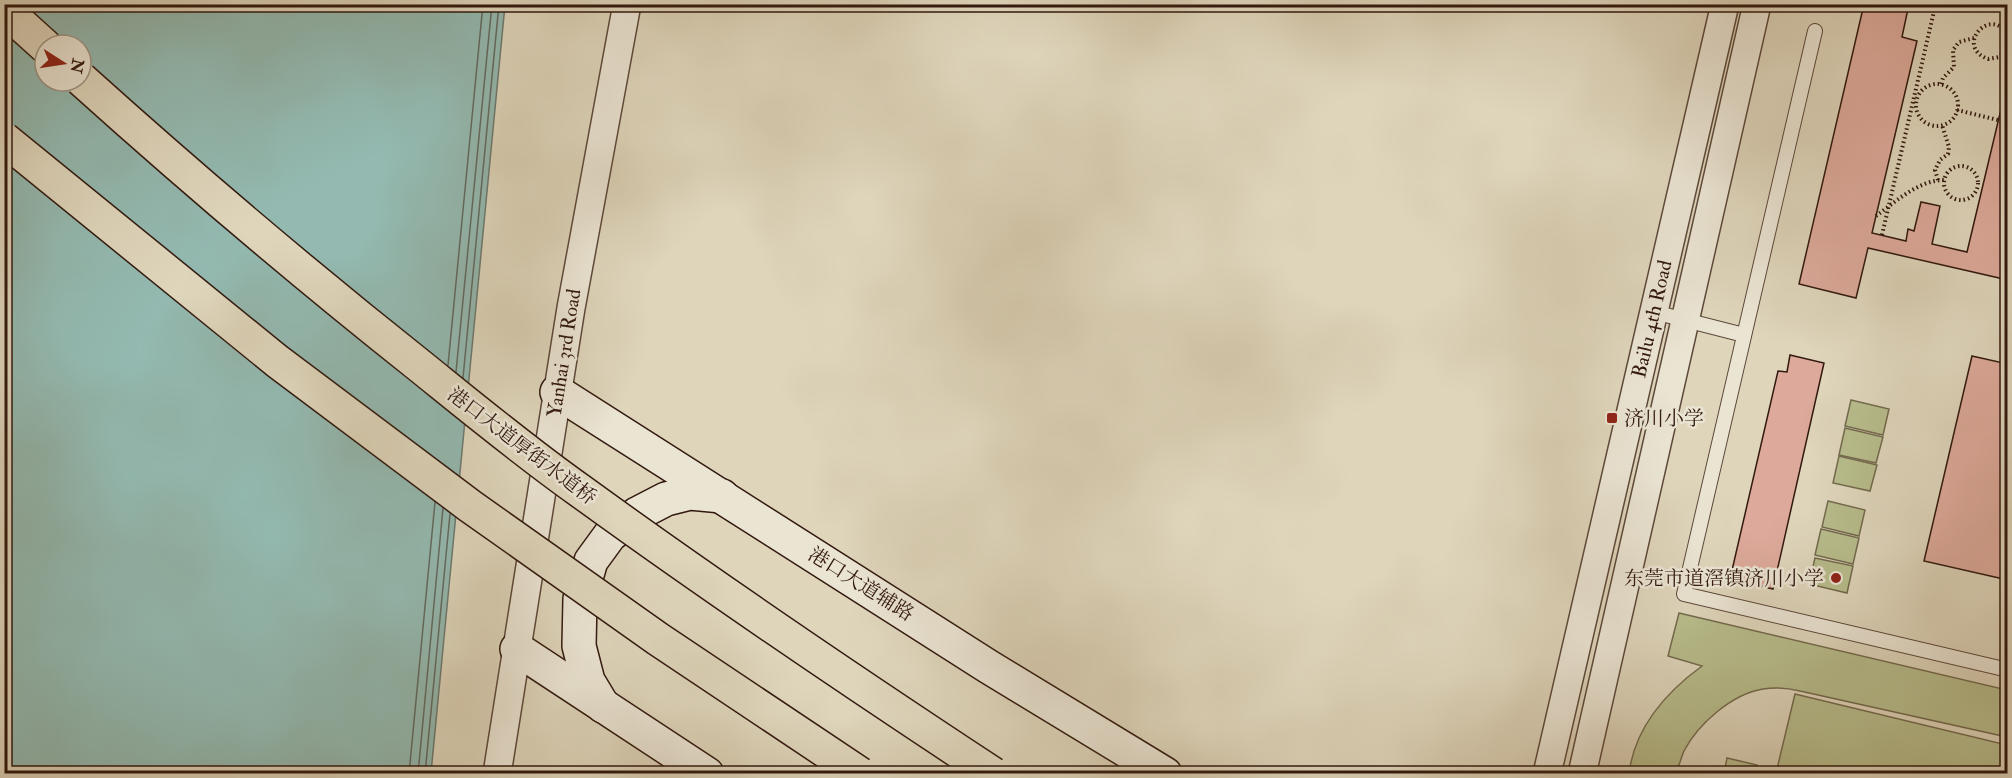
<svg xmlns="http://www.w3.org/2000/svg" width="2012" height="778" font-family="'IM FELL Double Pica','Noto Serif SC',serif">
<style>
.green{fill:#b7bc8c;stroke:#746a4e;stroke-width:1.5}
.water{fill:#93b9b0;stroke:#6c7970;stroke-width:1.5;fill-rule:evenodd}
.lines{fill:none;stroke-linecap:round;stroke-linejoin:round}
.shore{stroke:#626960;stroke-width:1.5}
.building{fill:#dca99a;stroke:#32190f;stroke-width:1.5}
.service-casing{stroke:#5d483a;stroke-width:16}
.minor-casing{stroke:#5d483a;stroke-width:30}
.secondary-casing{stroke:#32190f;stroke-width:36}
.primary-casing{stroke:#32190f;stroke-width:36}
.path{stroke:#32190f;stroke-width:4;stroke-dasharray:1.5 3;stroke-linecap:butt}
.service{stroke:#eae4d3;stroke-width:14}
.minor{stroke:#eae4d3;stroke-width:27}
.secondary{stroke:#eae4d3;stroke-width:33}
.primary{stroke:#ded5bb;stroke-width:33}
.primary-bridge-casing{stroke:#32190f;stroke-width:36;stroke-linecap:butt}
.primary-bridge{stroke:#ded5bb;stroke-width:33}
.poi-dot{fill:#8f2418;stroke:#eae4d3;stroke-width:2}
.labels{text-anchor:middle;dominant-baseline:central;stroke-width:5;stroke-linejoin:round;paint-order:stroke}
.street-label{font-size:20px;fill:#32190f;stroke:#eae4d3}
.poi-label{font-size:20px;fill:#32190f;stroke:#eae4d3;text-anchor:start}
</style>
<rect width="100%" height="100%" fill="#ded5bb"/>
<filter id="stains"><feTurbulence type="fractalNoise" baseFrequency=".00333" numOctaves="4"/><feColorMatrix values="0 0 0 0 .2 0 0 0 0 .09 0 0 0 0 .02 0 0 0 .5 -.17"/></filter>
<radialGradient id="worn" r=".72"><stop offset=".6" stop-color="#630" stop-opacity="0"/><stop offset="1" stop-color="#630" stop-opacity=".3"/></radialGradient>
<g class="green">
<path d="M1851 400 1889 409 1883 435 1845 426Z"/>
<path d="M1845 428 1883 437 1876 463 1839 455Z"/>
<path d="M1839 456 1877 465 1870 491 1833 483Z"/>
<path d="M1828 501 1865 510 1859 536 1822 527Z"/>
<path d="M1821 529 1859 538 1853 564 1815 555Z"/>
<path d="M1815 558 1853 566 1847 593 1809 584Z"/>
<path d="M1679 613 2007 690V737L1800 691C1788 688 1775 687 1763 689 1732 694 1698 724 1684 751 1681 758 1679 766 1676 773H1629C1635 728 1665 693 1702 666L1668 656Z"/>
<path d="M1795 694 2007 745V773H1776Z"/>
<path d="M1727 758 1757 765 1755 773H1724Z"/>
</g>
<path class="water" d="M5 5H505L431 773 5 774ZM45 45H81V81H45Z"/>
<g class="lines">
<g class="shore">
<path d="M448 365 483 4"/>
<path d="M456 372 492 4"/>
<path d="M463 378 499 4"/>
<path d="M409 774 435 502"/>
<path d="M418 774 443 508"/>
<path d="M425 774 450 514"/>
</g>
</g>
<g class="building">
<path d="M1864 4H1909L1902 37 1917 41 1872 233 1906 241 1908 229 1914 231 1921 202 1940 206 1932 244 1967 252 2008 80V280L1868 248 1856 298 1799 284Z"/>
<path d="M1790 355 1824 363 1773 589 1730 579 1778 371 1787 372Z"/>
<path d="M1972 356 2008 364V580L1924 561Z"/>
</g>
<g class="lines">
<defs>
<g id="service">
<path d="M1815 31 1684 594 2008 670"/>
<path d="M1654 312 1744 335"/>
</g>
<g id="minor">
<path d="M497 774 571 308 627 4"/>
<path d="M1547 774 1725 4"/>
<path d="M1582 774 1757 4"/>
</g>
<g id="secondary">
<path d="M557 392 989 667 1165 774"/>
<path d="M517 649 707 774"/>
<path d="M603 706 588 681 579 646 580 599 591 561 610 535 637 514 666 499 690 493 722 496"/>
</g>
<path id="primary" d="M4 9 45 46"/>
</defs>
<use href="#service" class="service-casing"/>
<use href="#minor" class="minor-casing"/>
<use href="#secondary" class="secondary-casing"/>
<use href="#primary" class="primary-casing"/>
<g class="path">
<path d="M2008 36C1992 4 1953 46 1988 59L1999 57 2008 49"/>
<path d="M1941 84 1943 78 1954 67 1953 50 1959 42 1974 38"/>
<circle cx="1937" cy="105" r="21"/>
<path d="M1957 110 1998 120"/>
<circle cx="1961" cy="183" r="17"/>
<path d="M1938 180 1935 170 1940 160 1948 154 1949 147 1942 125"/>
<path d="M1876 216C1895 202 1919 180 1944 180"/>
<path d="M1882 235 1935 7"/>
</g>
<use href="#service" class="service"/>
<use href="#minor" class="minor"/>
<use href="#secondary" class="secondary"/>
<use href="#primary" class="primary"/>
<defs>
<g id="primary-bridge">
<path d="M81 79C191 178 304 274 420 366 472 408 524 451 579 490 714 588 853 682 993 774"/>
<path d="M4 139 277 361 470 506 658 639 860 774"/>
</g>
</defs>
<use href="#primary-bridge" class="primary-bridge-casing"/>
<use href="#primary-bridge" class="primary-bridge"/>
</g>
<g class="poi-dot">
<rect x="1606" y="412" width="12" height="12" rx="3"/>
<circle cx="1836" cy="578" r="6"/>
</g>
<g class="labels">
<g class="street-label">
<text transform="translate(1652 319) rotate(-77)">Bailu 4th Road</text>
<text transform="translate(564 353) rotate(-81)">Yanhai 3rd Road</text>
<text transform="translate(522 446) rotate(37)">港口大道厚街水道桥</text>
<text transform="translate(861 584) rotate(32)">港口大道辅路</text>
</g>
<g class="poi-label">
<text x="1624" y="418">济川小学</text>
<text x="1824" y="578" text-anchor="end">东莞市道滘镇济川小学</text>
</g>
</g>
<rect width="2012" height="778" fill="none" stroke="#ded5bb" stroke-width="24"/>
<rect x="6" y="6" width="2000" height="766" fill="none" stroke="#32190f" stroke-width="3"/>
<rect x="12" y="12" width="1988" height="754" fill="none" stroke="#32190f" stroke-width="1.5"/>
<g transform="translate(63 63) rotate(102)"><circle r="28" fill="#eae4d3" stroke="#a09385" stroke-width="1.5"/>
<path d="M0-4.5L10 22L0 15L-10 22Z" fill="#8f2418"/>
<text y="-9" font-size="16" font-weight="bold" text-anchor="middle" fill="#32190f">N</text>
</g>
<rect width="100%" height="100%" filter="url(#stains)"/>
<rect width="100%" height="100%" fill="url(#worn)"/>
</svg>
